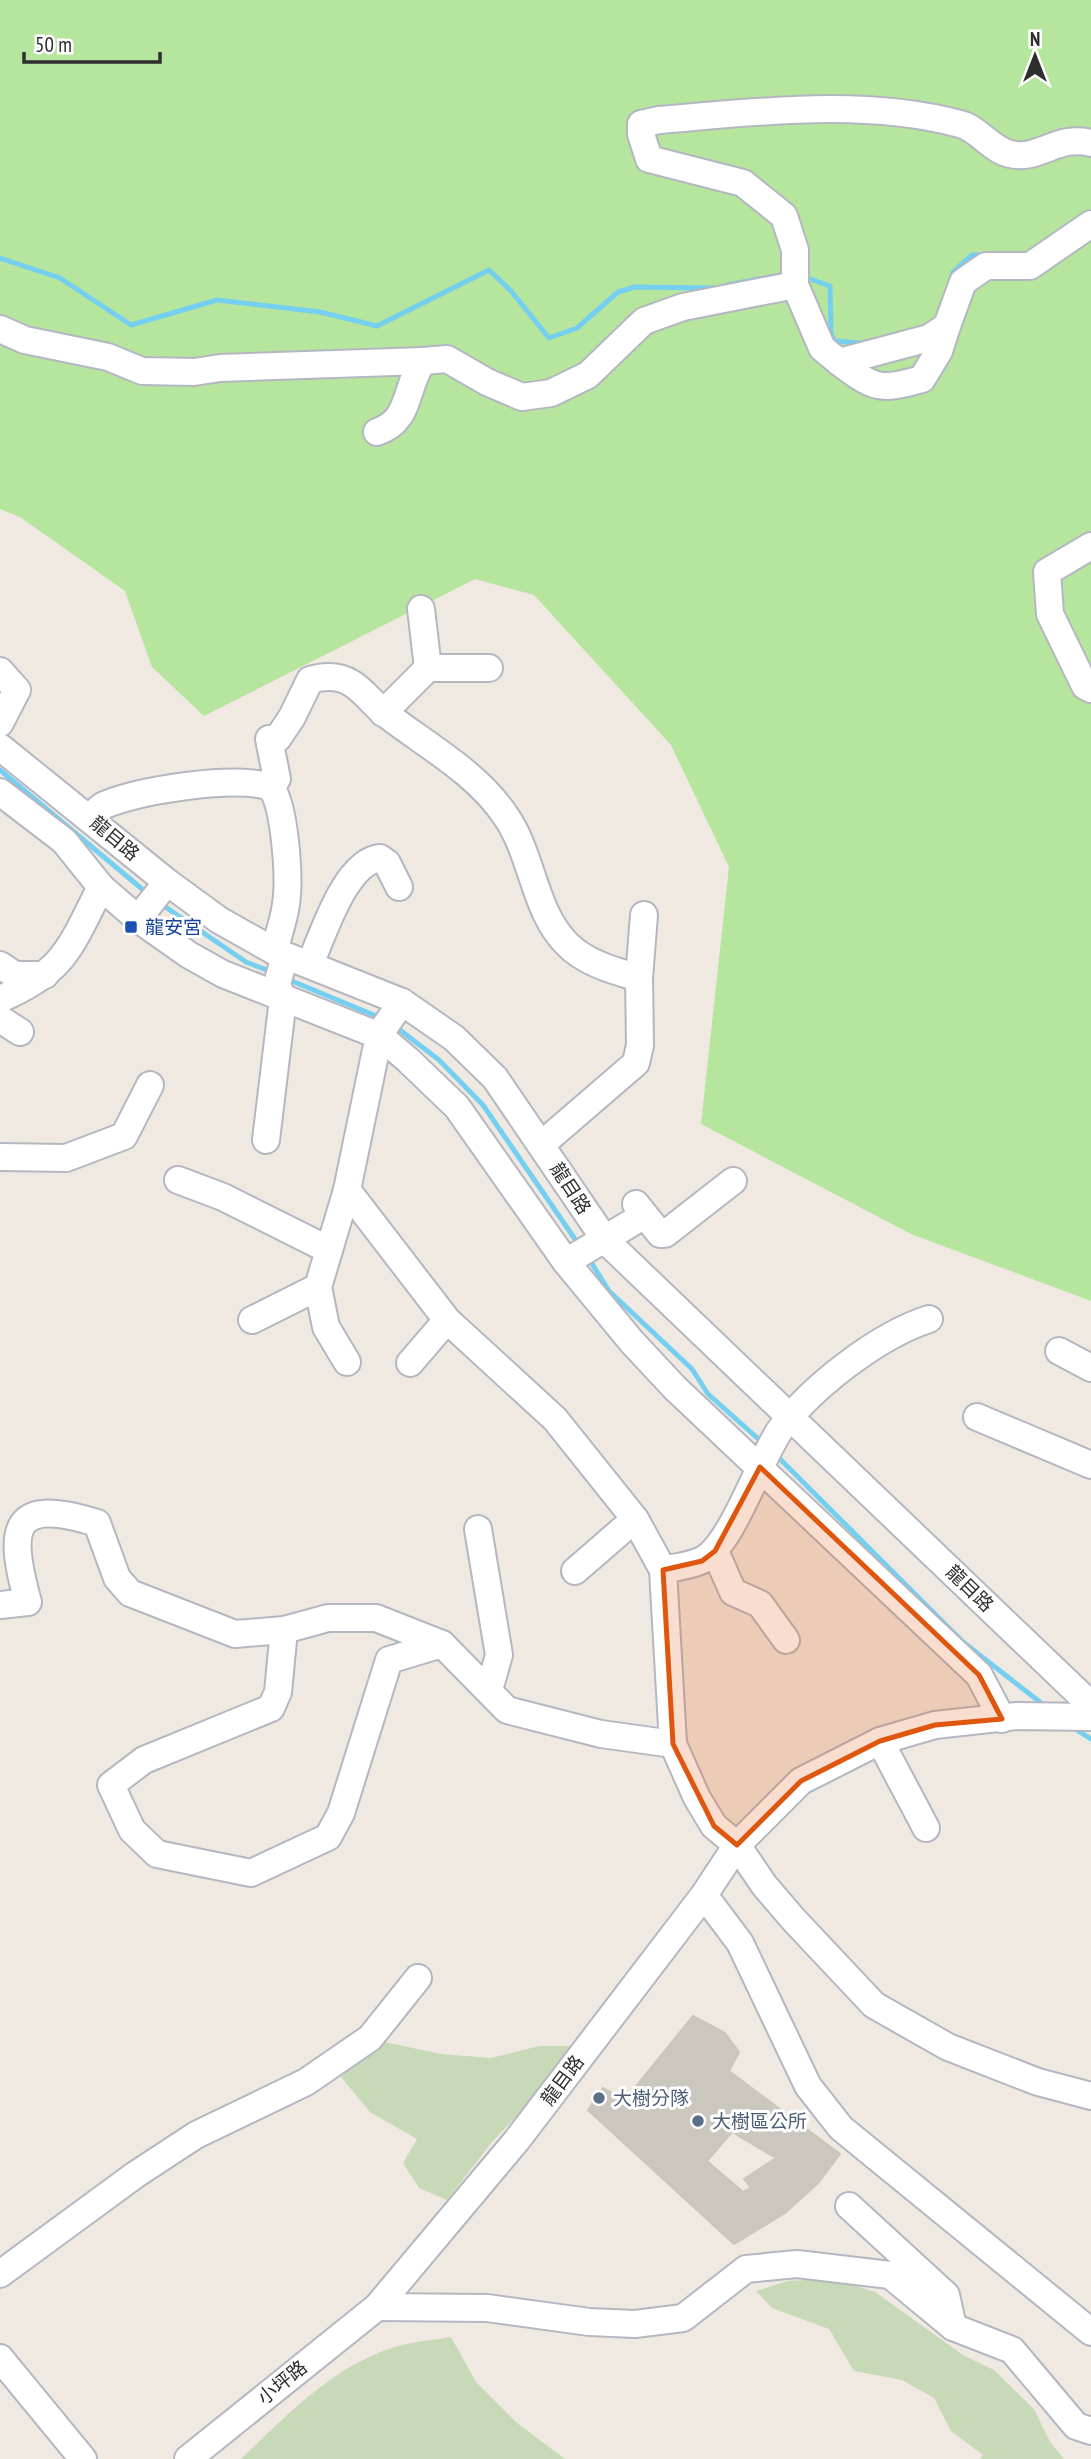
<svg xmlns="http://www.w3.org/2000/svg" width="1091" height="2459" font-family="'PT Sans Narrow','Noto Sans TC',sans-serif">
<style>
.green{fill:#b6e59e}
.cemetery{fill:#c8d9b8}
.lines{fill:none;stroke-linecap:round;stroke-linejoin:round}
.stream{stroke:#75cff0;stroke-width:5}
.building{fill:#cbc7bf;stroke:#cbc5ba;stroke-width:2;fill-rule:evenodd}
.minor-casing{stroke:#b4b7c1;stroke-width:30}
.minor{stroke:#fff;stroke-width:26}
.marked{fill:#df570e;fill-opacity:0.2;stroke:#df570e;stroke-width:5;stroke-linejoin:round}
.transit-dot{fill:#1a4fb4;stroke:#fff;stroke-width:2.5}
.service-dot{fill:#5c6f8a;stroke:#fff;stroke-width:2.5}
.labels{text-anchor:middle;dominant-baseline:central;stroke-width:6;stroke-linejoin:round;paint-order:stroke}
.street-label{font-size:19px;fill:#2e2e2e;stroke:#fff}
.transit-label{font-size:19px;fill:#164399;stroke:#fff;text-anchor:start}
.service-label{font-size:19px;fill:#4e5e75;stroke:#fff;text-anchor:start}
</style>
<rect width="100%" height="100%" fill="#efe9e1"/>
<path class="green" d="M0 0H1091V1301L911 1234 701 1124 729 867 671 745 534 595 475 579 204 716 152 667 125 591 20 517 0 509Z"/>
<g class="cemetery">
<path d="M375 2040 441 2054 491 2058 539 2046H584L492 2142 447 2200 419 2188 403 2163 417 2139 370 2112 341 2077Z"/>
<path d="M833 2278 875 2292 963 2355 994 2370 1034 2409 1050 2442 1064 2459H980L983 2455 951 2431 934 2398 902 2380 854 2371 829 2329 772 2308 756 2291 788 2281Z"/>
<path d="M451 2337 476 2382 517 2423 565 2459H241C289 2413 337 2362 402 2345 418 2341 435 2340 451 2337Z"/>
</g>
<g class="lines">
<g class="stream">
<path d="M0 258 60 278 131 325 217 300 320 312 377 326 489 270 511 291 549 338 577 328 618 292 635 287 714 288"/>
<path d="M802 276 830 286 831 335 835 341 861 343"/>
<path d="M951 280 953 272 972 255H985"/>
<path d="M727 285 786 274"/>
<path d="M0 770 148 894"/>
<path d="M161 904 246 962 272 972"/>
<path d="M287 979 381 1018"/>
<path d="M396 1027 439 1060 483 1105 579 1245"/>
<path d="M589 1259 609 1291 692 1369 708 1394 764 1444"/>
<path d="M776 1455 963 1642 1045 1706"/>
<path d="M1072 1727 1091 1739"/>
</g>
</g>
<path class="building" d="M693 2016 725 2033 739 2052 729 2071 840 2154 818 2183 785 2213 734 2244 588 2110 603 2088 625 2100ZM732 2132 776 2158 744 2179 751 2188 743 2192 707 2161Z"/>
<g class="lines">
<defs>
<g id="minor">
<path d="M1091 143C1057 134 1040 161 1010 154 991 150 978 128 960 124 864 98 757 112 659 120L641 124V134L649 159 743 183 784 216 795 250V285L822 348 839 362 929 338 947 326 963 282 986 266H1030L1091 224"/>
<path d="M0 329 25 340 108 357 142 371 194 372 220 368 423 361"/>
<path d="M839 362C875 389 879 391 922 379L939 351 947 326"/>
<path d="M377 432C412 420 404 388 423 361L447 359 487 382 522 397 551 393 588 375 644 321 683 307 795 285"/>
<path d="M1091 546 1047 572 1050 614 1085 686 1091 689"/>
<path d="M421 609 428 668H489"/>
<path d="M0 671 17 690 0 723"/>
<path d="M383 713 428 668"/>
<path d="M0 747 167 882 219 920 274 951 402 1002 454 1038 495 1078 606 1241 1091 1705"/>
<path d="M271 787 277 779 269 739 278 738 292 717 310 680C324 676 338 675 351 683 365 691 374 706 387 715 426 745 477 773 505 815 533 854 533 910 567 944 585 963 615 971 639 978"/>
<path d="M0 792 64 841 101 887 138 919 189 955 223 974 380 1036 408 1060 457 1107 566 1262 632 1342 675 1388 979 1675 1002 1719"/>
<path d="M91 818C95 813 100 806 107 804 143 790 234 775 271 787 285 807 290 878 286 904 284 920 278 936 274 951"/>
<path d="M138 919 167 882"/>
<path d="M310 964C323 935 345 862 380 858L387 863 399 887"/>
<path d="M0 965 15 975H45"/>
<path d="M0 999C66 971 70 947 101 887"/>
<path d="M0 1019 20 1032"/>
<path d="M266 1140 283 999 277 984 285 956"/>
<path d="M542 1144 636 1063 640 1045 639 978 644 915"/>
<path d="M0 1157 66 1158 124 1136 150 1085"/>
<path d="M178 1180 223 1197 329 1250"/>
<path d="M347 1190 447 1320 555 1419 635 1519 663 1570 673 1744 697 1798 714 1826 737 1845 764 1885 794 1920 874 2005 948 2047 1038 2082 1091 2096"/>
<path d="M636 1204 660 1234H665L733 1181"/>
<path d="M566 1262 643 1216"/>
<path d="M252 1320 318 1287"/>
<path d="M1059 1351 1091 1368"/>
<path d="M347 1362 326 1327 318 1287 347 1190 376 1050 383 1029 402 1002"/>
<path d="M410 1363 447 1320"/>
<path d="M977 1417 1091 1465"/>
<path d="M478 1529 499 1655 489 1690"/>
<path d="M715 1551 733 1592 760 1604 786 1640"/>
<path d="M663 1570C675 1567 689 1566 700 1561 731 1549 759 1460 780 1430 811 1387 879 1335 929 1319"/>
<path d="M575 1571 635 1519"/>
<path d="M0 1605 28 1602C7 1527 12 1496 97 1523L117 1578 130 1593 235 1634 284 1630 328 1618H376L442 1644 507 1710 601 1734 673 1744"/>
<path d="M284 1630 278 1692 271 1708 144 1760 111 1785 132 1830 157 1854 251 1873 328 1837 341 1813 389 1660 442 1644"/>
<path d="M880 1741 926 1828"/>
<path d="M704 1895 740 1943 808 2086 841 2128 1091 2332"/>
<path d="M849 2206 946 2295 953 2327"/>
<path d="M0 2274 135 2175 196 2135 306 2082 370 2038 418 1978"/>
<path d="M377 2307 487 2308 589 2322 635 2324 683 2318 746 2269 797 2264 890 2275 953 2327 1012 2350 1076 2426 1091 2431"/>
<path d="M0 2358 83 2459"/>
<path d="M188 2459 377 2307 517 2140 704 1895 737 1845 801 1781 880 1741 935 1725 1017 1716 1091 1717"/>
</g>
</defs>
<use href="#minor" class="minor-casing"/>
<use href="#minor" class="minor"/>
</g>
<path class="marked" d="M760 1467 979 1675 1002 1719 935 1725 880 1741 801 1781 737 1845 714 1826 673 1744 663 1570 702 1561 715 1551Z"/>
<rect class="transit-dot" x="124" y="920" width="14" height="14" rx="3.5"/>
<g class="service-dot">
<circle cx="599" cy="2098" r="7"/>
<circle cx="698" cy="2121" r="7"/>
</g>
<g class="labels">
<g class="street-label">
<text transform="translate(115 838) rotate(40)">龍目路</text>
<text transform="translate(571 1188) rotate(57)">龍目路</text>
<text transform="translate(970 1588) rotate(44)">龍目路</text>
<text transform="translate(562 2080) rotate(-53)">龍目路</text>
<text transform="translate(282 2382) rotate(-39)">小坪路</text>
</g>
<g class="transit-label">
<text x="145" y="927">龍安宮</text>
</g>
<g class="service-label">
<text x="613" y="2098">大樹分隊</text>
<text x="712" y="2121">大樹區公所</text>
</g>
</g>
<g transform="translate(1035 56)" stroke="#ffffff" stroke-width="5" paint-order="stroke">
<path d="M0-5L12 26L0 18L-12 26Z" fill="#2e2e2e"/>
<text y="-10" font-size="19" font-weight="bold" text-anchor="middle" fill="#2e2e2e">N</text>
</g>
<path d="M24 52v10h136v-10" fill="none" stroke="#2e2e2e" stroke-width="3.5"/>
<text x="35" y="52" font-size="21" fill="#2e2e2e" stroke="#ffffff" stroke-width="5" paint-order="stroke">50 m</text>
</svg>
